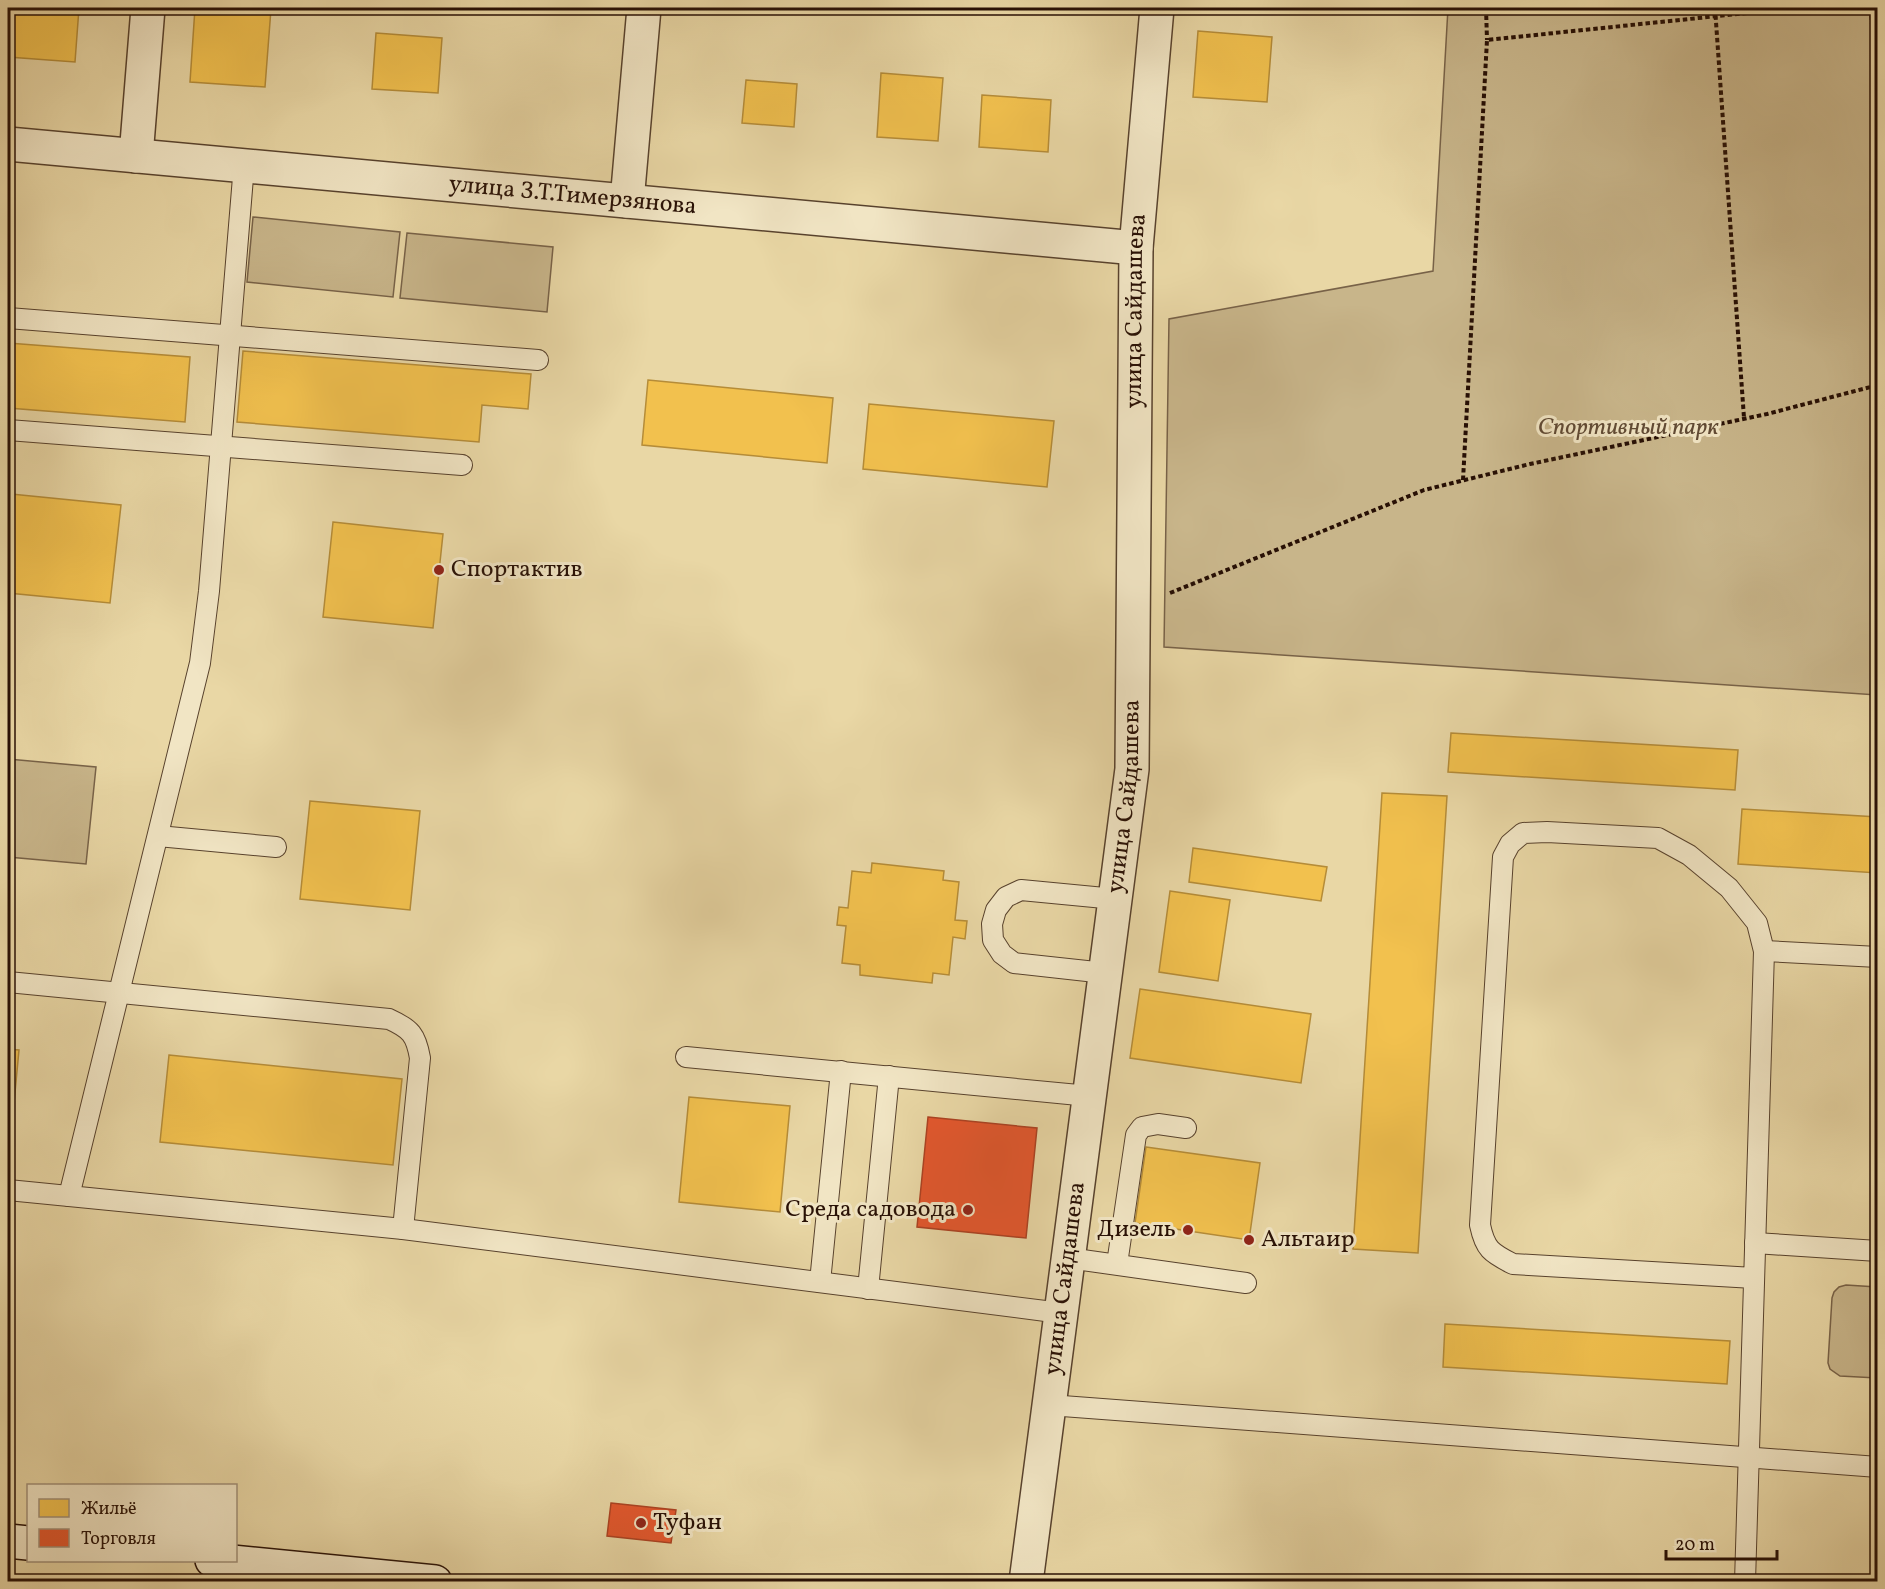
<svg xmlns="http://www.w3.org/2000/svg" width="1885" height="1589" font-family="Vollkorn,serif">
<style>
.green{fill:#c8b58a;stroke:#786248;stroke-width:1.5}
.homes{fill:#f2c14e;stroke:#b58c38;stroke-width:1.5}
.shops{fill:#e4572e;stroke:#ac4222;stroke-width:1.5}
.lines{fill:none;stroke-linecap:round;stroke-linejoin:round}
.service-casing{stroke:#58422d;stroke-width:22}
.minor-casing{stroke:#58422d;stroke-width:36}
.secondary-casing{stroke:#281005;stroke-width:36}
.path{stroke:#281005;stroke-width:4;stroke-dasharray:4.5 3;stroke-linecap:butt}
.service{stroke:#f1e5c4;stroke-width:20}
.minor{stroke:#f1e5c4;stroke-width:33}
.secondary{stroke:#f1e5c4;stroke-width:33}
.poi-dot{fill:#8f2418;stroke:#f1e5c4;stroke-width:2}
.labels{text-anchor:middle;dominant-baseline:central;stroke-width:6;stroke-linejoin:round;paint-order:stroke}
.street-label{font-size:24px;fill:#281005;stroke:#f1e5c4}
.park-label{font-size:24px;font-style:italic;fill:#604a34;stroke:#f1e5c4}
.poi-label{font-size:24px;fill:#281005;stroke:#f1e5c4;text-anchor:start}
</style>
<rect width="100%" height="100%" fill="#e9d7a5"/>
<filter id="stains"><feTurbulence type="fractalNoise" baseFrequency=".00333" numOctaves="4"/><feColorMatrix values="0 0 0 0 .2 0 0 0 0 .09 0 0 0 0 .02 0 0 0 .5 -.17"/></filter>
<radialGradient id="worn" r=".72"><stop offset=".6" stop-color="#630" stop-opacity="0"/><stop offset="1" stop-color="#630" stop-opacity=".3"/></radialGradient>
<g class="green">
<path d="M1448 8H1877V695L1164 647 1169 319 1433 271Z"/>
<path d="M253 217 400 232 393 297 247 282Z"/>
<path d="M407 233 553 247 547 312 400 298Z"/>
<path d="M8 759 96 767 86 864 8 857Z"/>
<path d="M1846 1285 1877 1287V1378L1840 1376 1830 1369 1828 1363 1832 1298 1834 1292 1839 1287Z"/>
</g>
<g class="homes">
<path d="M8 8H79L75 62 8 57Z"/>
<path d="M195 8 271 9 265 87 190 82Z"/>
<path d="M1198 31 1272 37 1267 102 1193 97Z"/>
<path d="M376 33 442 38 438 93 372 89Z"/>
<path d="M881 73 943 78 938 141 877 137Z"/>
<path d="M746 80 797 84 794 127 742 123Z"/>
<path d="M982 95 1051 100 1048 152 979 147Z"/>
<path d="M8 343 190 357 185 422 8 408Z"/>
<path d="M243 351 531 374 528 409 482 405 479 442 237 422Z"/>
<path d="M648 380 833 398 827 463 642 445Z"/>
<path d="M869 404 1054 421 1047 487 863 469Z"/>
<path d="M11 494 121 505 110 603 8 593V523Z"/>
<path d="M333 522 443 534 433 628 323 617Z"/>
<path d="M1451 733 1738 750 1735 790 1448 772Z"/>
<path d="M1382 793 1447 796 1418 1253 1353 1249Z"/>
<path d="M310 801 420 811 410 910 300 899Z"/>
<path d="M1742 809 1878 817V873L1738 864Z"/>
<path d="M1193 848 1327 867 1321 901 1189 882Z"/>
<path d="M872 863 944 871 943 880 959 882 955 920 967 921 965 939 953 937 949 975 933 973 932 983 860 975V965L842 963 846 926 837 925 839 907 848 908 852 871 871 873Z"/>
<path d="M1170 891 1230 900 1218 981 1159 972Z"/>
<path d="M1140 989 1311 1014 1301 1083 1130 1058Z"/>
<path d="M8 1049 19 1050 11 1135H8Z"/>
<path d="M169 1055 402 1079 393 1165 160 1142Z"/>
<path d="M689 1097 790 1106 780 1212 679 1202Z"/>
<path d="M1146 1147 1260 1163 1249 1240 1135 1223Z"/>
<path d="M1445 1324 1730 1341 1727 1384 1443 1367Z"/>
</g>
<g class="shops">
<path d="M928 1117 1037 1128 1026 1238 917 1227Z"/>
<path d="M611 1503 676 1510 671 1543 607 1536Z"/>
</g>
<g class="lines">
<defs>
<g id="service">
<path d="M8 318 538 360"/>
<path d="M8 430 462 465"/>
<path d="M158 836 276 847"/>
<path d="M1764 951 1878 957"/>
<path d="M1105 973 1014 963 1002 954 993 940 992 924 996 910 1006 897 1021 890 1115 899"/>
<path d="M8 982 389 1019C411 1029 416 1035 420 1058L403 1229"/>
<path d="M686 1057 1089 1096"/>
<path d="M8 1190 403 1229 1061 1313"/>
<path d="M69 1196 200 663 209 591 244 165"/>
<path d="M1755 1243 1878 1251"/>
<path d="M1068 1258 1246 1283"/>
<path d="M1117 1264 1136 1135 1142 1127 1158 1124 1186 1128"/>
<path d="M820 1282 841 1071"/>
<path d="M868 1289 889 1076"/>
<path d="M1049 1405 1878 1467"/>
<path d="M1745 1582 1764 951 1757 923 1729 888 1689 855 1658 838 1547 832 1523 833 1510 844 1503 857 1480 1225C1485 1249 1491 1253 1513 1264L1754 1278"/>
</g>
<g id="minor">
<path id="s1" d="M8 144 1136 248"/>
<path d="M136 156 148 8"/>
<path d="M627 201 644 8"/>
<path id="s2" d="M1026 1582 1132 769 1136 248 1157 8"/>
</g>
<g id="secondary">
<path d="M8 1541 28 1543"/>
<path d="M212 1560 435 1582"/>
</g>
</defs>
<use href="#service" class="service-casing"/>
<use href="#minor" class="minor-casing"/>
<use href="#secondary" class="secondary-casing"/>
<g class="path">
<path d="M1486 8 1487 40"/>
<path d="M1715 8 1744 418"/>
<path d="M1871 8 1878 122"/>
<path d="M1463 480 1487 40 1795 8"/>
<path d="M1170 593 1424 490 1530 464 1767 414 1878 385"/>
</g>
<use href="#service" class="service"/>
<use href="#minor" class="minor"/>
<use href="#secondary" class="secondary"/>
</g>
<g class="poi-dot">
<circle cx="439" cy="570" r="6"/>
<circle cx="968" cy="1210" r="6"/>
<circle cx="1188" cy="1230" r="6"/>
<circle cx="1249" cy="1240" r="6"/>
<circle cx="641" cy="1523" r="6"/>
</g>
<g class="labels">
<g class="street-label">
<text stroke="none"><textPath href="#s1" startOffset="567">улица З.Т.Тимерзянова</textPath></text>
<text stroke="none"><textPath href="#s2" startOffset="1278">улица Сайдашева</textPath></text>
<text stroke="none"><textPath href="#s2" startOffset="792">улица Сайдашева</textPath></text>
<text stroke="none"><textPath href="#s2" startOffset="306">улица Сайдашева</textPath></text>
</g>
<g class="park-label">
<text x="1628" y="428">Спортивный парк</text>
</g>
<g class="poi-label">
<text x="451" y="570">Спортактив</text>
<text x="956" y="1210" text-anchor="end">Среда садовода</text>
<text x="1176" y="1230" text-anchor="end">Дизель</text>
<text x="1261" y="1240">Альтаир</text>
<text x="653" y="1523">Туфан</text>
</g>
</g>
<rect width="1885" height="1589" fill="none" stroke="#e9d7a5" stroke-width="30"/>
<rect x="9" y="9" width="1867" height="1571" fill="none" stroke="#281005" stroke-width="3"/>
<rect x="15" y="15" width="1855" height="1559" fill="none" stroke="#281005" stroke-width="1.5"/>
<rect x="27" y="1484" width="210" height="78" fill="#f1e5c4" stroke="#a19078" stroke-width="1.5"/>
<rect x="39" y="1499" width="30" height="18" fill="#f2c14e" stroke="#a19078" stroke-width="1.5"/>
<text x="81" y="1514" font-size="18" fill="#281005">Жильё</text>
<rect x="39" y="1529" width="30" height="18" fill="#e4572e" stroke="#a19078" stroke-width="1.5"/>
<text x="81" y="1544" font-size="18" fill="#281005">Торговля</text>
<path d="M1666 1550v9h111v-9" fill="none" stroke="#281005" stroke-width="3"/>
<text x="1675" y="1550" font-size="18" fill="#281005" stroke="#f1e5c4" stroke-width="4.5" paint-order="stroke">20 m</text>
<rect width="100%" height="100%" filter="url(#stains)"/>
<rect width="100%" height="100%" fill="url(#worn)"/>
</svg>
